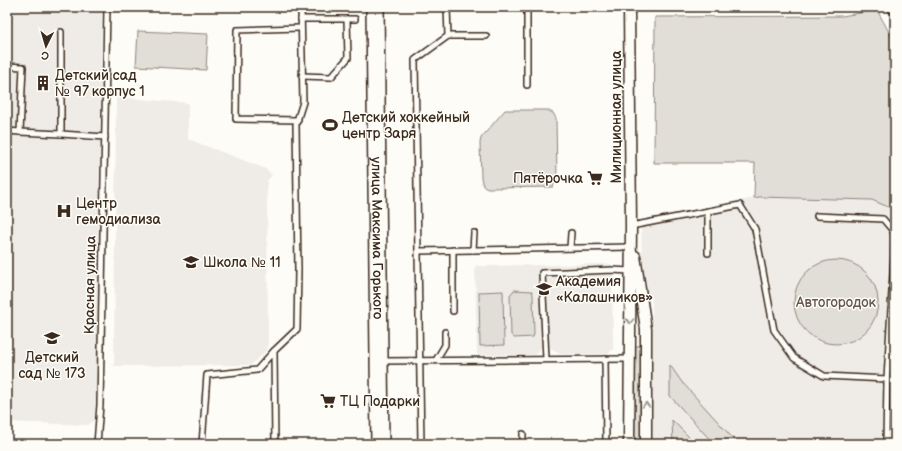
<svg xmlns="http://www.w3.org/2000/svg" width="902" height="451" font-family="'Balsamiq Sans',sans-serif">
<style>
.built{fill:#efece7}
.green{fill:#e1ded7;stroke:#8e847a}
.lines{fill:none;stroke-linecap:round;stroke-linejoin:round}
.service-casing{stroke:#3b2a1e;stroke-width:8}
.minor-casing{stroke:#3b2a1e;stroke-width:13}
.primary-casing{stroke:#3b2a1e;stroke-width:20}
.service{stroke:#fdfcf7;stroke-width:5}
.minor{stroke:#fdfcf7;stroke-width:10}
.primary{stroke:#fdfcf7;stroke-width:17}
.oneway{stroke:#9c938a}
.labels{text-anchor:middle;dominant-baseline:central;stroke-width:3;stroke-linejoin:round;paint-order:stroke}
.poi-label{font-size:14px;fill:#3b2a1e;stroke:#fdfcf7;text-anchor:start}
.street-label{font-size:14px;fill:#3b2a1e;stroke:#fdfcf7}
.park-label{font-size:14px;fill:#64574c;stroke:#fdfcf7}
</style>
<rect width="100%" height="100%" fill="#fdfcf7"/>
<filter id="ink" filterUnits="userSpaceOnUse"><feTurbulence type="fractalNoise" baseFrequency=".025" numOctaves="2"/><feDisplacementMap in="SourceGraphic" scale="8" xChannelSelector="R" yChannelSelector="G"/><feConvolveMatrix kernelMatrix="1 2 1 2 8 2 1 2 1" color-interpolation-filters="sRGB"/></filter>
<g filter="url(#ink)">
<g class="built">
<path d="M7 12H102L98 271 97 418 88 425 7 422Z"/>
<path d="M116 97 188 103V139L266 169 272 175 267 181 268 344 266 351 251 365 114 366Z"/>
<path d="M759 197 872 200 895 210V444H653L652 298H643L641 221Z"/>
<path d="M612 264 613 349 608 354H559L551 348H540L535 355H477L475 266Z"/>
</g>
<g class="green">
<path d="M877 10 895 43V210L872 200 759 197 754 198 755 163H654L655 17 842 16Z"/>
<path d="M138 31 208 34 206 70 136 66Z"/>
<path d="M505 110H547L553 113 556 118 557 178 553 187 488 188 483 186 481 178 480 143 481 138Z"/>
<circle cx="836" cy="302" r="42"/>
<path d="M514 290 532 291 533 294 534 334 533 337 514 338 511 335 510 295Z"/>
<path d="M503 291 504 345 480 346 479 292Z"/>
<path d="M633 346H643L642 444H633Z"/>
<path d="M670 365 681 381 738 444H714L670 396Z"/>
<path d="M672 420 696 444H673Z"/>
</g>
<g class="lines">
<defs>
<g id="service">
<path d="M301 19H355"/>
<path d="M448 36H486"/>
<path d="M7 66 23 67 20 132 7 131"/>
<path d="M302 76 331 77 348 58 347 19"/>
<path d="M527 85V7"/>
<path d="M298 120 236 119 237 30 300 28"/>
<path d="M20 132 61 134V32"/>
<path d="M61 134 105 137"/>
<path d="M708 211V253"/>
<path d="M817 216 883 219 894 232 895 238 887 379"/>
<path d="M631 226 740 205 755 229 774 330 794 358 824 376 887 379 886 444"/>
<path d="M570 248 571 233"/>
<path d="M453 250V311"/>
<path d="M473 250 474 233"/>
<path d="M418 251 630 247"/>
<path d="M546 359 542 273 612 270 630 271"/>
<path d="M605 359 606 444"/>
<path d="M436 360 445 345V332"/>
<path d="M382 361 629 359"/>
<path d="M523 434V444"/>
<path d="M97 444 100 405 107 7"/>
<path d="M202 444 207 375 257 370 274 351"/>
<path d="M275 444 274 351 297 329 298 270 296 124 303 102 301 7"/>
<path d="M421 444 415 60 448 36 447 7"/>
</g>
<g id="minor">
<path d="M893 7 895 10"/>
<path d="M635 256 646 329V444"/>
<path d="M629 444 631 226 629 7"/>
</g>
<g id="primary">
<path id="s1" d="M375 7 380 444"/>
</g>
</defs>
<use href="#service" class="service-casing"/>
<use href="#minor" class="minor-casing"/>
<use href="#primary" class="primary-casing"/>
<use href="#service" class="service"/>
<use href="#minor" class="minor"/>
<use href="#primary" class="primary"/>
</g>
<defs><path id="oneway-chevron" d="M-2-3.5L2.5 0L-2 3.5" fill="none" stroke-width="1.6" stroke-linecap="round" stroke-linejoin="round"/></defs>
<g class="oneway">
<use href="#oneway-chevron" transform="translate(630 321) rotate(91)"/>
<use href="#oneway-chevron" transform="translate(646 405) rotate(-90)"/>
</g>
</g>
<defs>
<symbol id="building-bare" viewBox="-9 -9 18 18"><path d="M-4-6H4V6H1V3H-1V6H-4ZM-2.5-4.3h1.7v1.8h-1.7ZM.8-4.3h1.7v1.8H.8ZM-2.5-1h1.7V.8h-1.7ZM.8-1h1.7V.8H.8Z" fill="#3b2a1e" stroke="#fdfcf7" stroke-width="2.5" paint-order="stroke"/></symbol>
<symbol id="stadium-bare" viewBox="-9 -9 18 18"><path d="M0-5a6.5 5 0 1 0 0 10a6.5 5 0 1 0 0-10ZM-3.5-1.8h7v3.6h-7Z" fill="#3b2a1e" stroke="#fdfcf7" stroke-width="2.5" paint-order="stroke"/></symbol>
<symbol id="supermarket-bare" viewBox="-9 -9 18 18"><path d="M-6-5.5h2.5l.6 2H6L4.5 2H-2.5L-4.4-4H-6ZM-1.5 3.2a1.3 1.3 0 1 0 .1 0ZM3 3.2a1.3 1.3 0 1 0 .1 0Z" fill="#3b2a1e" stroke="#fdfcf7" stroke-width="2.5" paint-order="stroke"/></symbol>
<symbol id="hospital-bare" viewBox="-9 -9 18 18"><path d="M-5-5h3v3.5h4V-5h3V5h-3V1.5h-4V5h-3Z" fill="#3b2a1e" stroke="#fdfcf7" stroke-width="2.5" paint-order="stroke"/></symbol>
<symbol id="school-bare" viewBox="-9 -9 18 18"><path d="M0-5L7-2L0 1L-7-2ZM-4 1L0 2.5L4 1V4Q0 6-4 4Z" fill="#3b2a1e" stroke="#fdfcf7" stroke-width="2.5" paint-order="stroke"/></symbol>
</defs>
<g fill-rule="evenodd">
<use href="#building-bare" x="32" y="72" width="22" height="22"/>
<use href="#stadium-bare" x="319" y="114" width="22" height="22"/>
<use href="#supermarket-bare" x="584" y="167" width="22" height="22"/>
<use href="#hospital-bare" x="53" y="200" width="22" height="22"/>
<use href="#school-bare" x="180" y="251" width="22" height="22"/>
<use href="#school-bare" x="533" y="278" width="22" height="22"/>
<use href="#school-bare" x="41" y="327" width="22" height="22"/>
<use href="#supermarket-bare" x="317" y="390" width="22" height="22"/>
</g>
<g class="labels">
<g class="poi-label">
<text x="55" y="75">Детский сад<tspan x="55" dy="16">№ 97 корпус 1</tspan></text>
<text x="342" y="117">Детский хоккейный<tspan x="342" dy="16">центр Заря</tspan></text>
<text x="583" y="178" text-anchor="end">Пятёрочка</text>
<text x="76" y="203">Центр<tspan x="76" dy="16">гемодиализа</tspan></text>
<text x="203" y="262">Школа № 11</text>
<text x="556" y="281">Академия<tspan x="556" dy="16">«Калашников»</tspan></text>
<text x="52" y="357" text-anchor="middle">Детский<tspan x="52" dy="16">сад № 173</tspan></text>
<text x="340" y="401">ТЦ Подарки</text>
</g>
<g class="street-label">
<text transform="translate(616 117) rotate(-90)">Милиционная улица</text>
<text stroke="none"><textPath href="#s1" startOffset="231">улица Максима Горького</textPath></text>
<text transform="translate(90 285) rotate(-89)">Красная улица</text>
</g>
<g class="park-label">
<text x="836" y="302">Автогородок</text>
</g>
</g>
<rect width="902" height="451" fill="none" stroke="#fdfcf7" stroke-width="24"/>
<rect x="12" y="12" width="878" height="427" fill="none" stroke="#3b2a1e" stroke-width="1.5" filter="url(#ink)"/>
<g transform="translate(46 46) rotate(185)" stroke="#fdfcf7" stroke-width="3" paint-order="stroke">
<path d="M0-3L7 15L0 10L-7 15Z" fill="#3b2a1e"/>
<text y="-6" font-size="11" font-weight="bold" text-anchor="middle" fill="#3b2a1e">С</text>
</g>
</svg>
